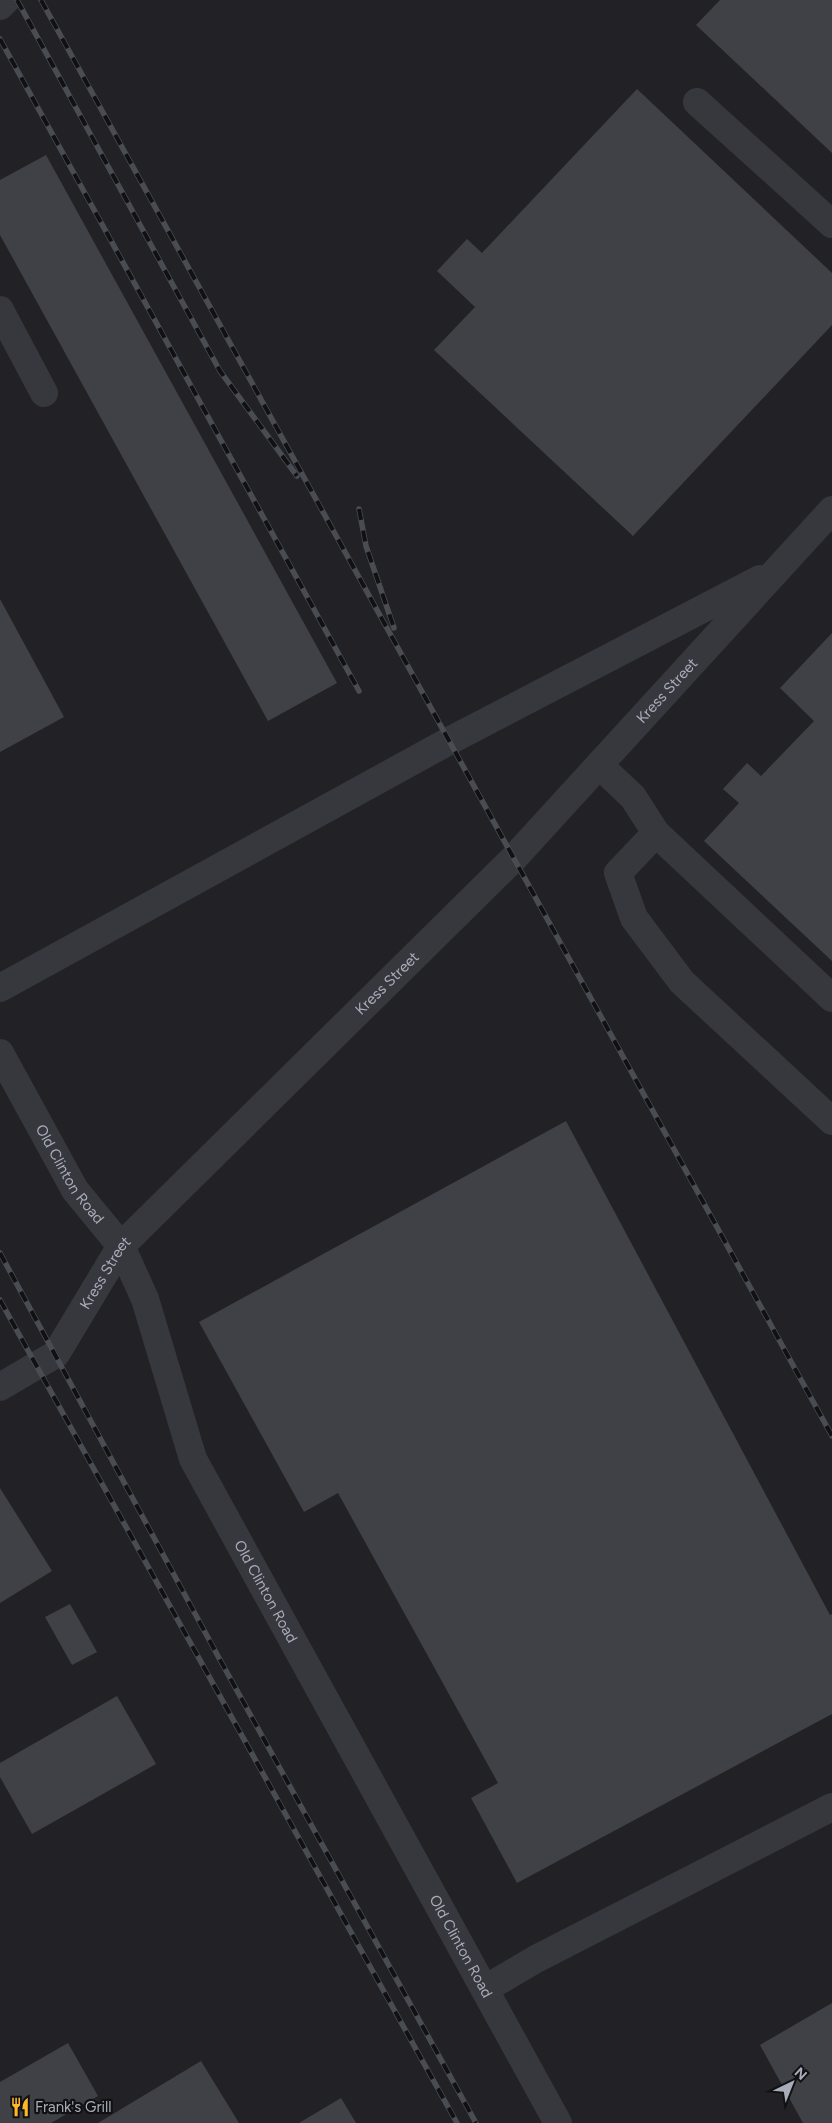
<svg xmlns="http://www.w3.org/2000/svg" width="832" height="2123" font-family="Figtree,sans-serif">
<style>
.built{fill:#222226}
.building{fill:#404146}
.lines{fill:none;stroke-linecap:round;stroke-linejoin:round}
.minor{stroke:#37383e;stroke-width:28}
.rail-casing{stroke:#4a4c53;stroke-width:5.5}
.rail{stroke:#111114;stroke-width:4;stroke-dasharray:11;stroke-linecap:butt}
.labels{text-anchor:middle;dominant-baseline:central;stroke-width:4.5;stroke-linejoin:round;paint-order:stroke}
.street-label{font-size:15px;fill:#a8adba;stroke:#111114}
.poi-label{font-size:15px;fill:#a8adba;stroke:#111114;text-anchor:start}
</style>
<rect width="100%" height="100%" fill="#161619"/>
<rect class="built" x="0" y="0" width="832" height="2123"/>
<g class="building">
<path d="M720 0H832V153L696 25Z"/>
<path d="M637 89 832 273V325L633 536 434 350 475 307 437 271 467 239 482 253Z"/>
<path d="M46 155 337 683 268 721 0 235V180Z"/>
<path d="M0 599 64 717 0 752Z"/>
<path d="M832 633V961L704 841 739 803 723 789 747 763 761 776 814 721 780 688Z"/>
<path d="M566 1121 830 1615 832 1614V1714L517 1883 471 1798 498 1783 338 1493 304 1512 199 1322Z"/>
<path d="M0 1488 52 1571 0 1603Z"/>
<path d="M70 1604 97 1652 72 1665 45 1617Z"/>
<path d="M117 1696 156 1764 32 1834 0 1777V1763Z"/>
<path d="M832 2003V2123H803L760 2045Z"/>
<path d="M68 2043 98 2096 51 2123H0V2082Z"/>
<path d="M201 2061 239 2123H98Z"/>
<path d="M341 2098 356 2123H299Z"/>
</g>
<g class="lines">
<g class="minor">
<path d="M0 6 6 0"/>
<path d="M697 102 832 224"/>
<path d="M0 310 44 393"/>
<path d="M600 766 633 797 656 833 832 998"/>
<path d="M656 833 618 873 634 918 682 982 832 1121"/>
<path d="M0 988 449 741 760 579"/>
<path id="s1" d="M0 1053 75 1190 121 1246 145 1299 193 1459 558 2123"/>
<path id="s2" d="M0 1387 56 1354 121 1246 514 858 832 510"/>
<path d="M485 1989 536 1959 832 1807"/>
</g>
<defs>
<g id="rail">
<path d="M17 0 220 371 297 476"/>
<path d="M41 0 832 1436"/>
<path d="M0 39 359 691"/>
<path d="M359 509 366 546 394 628"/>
<path d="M0 1253 219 1658 476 2123"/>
<path d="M0 1300 457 2123"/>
</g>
</defs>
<use href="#rail" class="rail-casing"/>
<use href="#rail" class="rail"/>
</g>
<defs>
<symbol id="restaurant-bare" viewBox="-9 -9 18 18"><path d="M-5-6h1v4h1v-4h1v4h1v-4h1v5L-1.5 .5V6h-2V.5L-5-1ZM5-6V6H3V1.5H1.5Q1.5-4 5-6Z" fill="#ffb828" stroke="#111114" stroke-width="2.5" paint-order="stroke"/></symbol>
</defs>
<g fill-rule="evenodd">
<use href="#restaurant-bare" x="6" y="2093" width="28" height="28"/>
</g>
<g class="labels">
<g class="street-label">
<text stroke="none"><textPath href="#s2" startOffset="970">Kress Street</textPath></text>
<text stroke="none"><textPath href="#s2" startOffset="565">Kress Street</textPath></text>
<text stroke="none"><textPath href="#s1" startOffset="140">Old Clinton Road</textPath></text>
<text stroke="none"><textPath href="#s2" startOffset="160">Kress Street</textPath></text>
<text stroke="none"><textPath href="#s1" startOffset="605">Old Clinton Road</textPath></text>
<text stroke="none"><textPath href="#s1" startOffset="1010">Old Clinton Road</textPath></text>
</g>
<g class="poi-label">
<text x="35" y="2107">Frank's Grill</text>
</g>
</g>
<g transform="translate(792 2083) rotate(43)" stroke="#111114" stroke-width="4" paint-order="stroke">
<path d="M0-4L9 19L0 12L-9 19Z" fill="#a8adba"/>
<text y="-8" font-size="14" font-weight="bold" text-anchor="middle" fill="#a8adba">N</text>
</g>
</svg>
